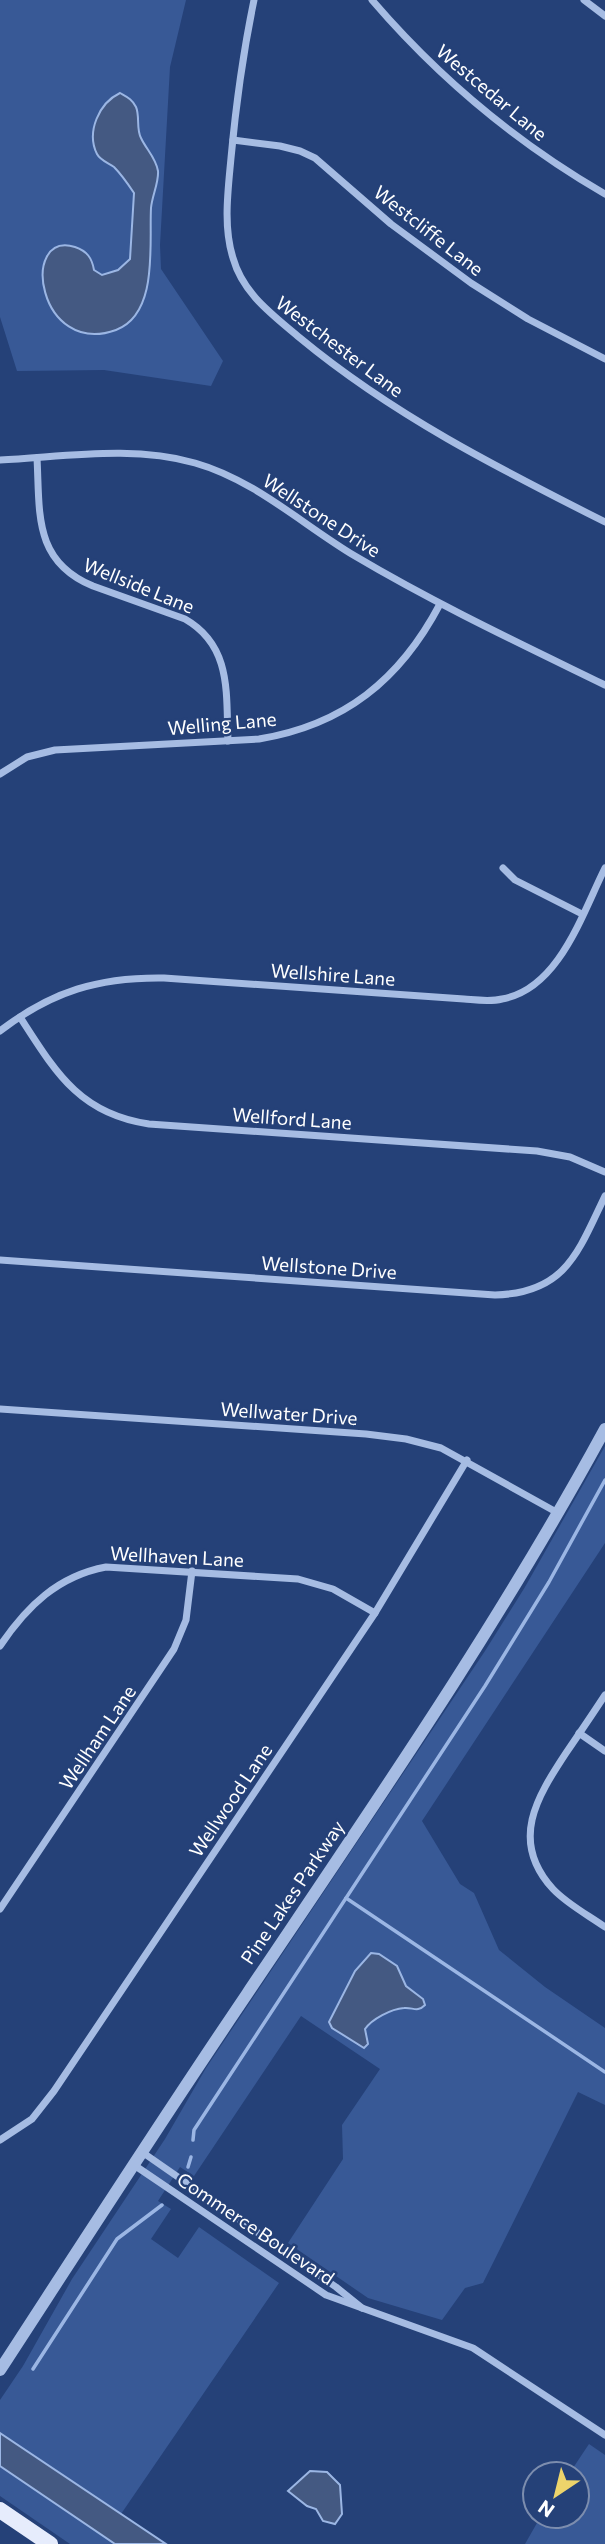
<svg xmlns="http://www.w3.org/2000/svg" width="605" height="2544" font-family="Commissioner,sans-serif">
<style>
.green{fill:#385996}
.water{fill:#445982;stroke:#9bb6e4;stroke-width:2}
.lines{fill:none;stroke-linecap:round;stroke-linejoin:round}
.stream{stroke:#9bb6e4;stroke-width:3.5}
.minor{stroke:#a6bce3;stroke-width:7}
.tertiary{stroke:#a6bce3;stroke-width:12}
.primary{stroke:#e6ecfc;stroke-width:16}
.labels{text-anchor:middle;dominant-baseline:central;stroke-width:5;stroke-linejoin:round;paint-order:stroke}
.street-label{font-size:19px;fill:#fff;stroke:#254178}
</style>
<rect width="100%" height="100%" fill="#254178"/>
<g class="green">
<path d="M0 0H186L170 67 160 245 161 269 223 361 211 386 104 370 17 371 0 317Z"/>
<path d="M605 1446V1543L422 1821 460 1884 474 1893 499 1950 545 1987 605 2028V2105L578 2092 483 2283 465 2288 442 2320 368 2298 288 2243 343 2159 342 2125 380 2069 301 2016 194 2176 180 2167 158 2201 171 2209 151 2239 178 2258 199 2227 279 2283 121 2514 0 2433V2400L23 2366 72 2279 165 2139 206 2068 485 1651 525 1587Z"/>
<path d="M589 2444 605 2455V2544H525L541 2516H577V2474H569Z"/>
<path d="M0 2466 115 2544H70L0 2496Z"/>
</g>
<g class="water">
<path d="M120 93C127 97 132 99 136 107 140 116 136 129 141 138 146 149 156 158 158 171 159 182 152 196 151 208 149 243 159 314 116 330 38 358 19 230 75 247 87 251 92 258 94 270L102 275 118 270 130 259 134 193C128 184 122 175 114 167 108 163 100 160 97 154 86 132 99 103 120 93Z"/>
<path d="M371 1953 379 1954 397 1966 406 1986 423 1999 425 2005C417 2013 413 2007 404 2008 391 2009 372 2019 365 2029L368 2044 364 2048 332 2028 329 2022 355 1971Z"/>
<path d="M0 2433 166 2544H115L0 2466Z"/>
<path d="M310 2471 327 2472 340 2485 342 2514 335 2524 323 2521 316 2509 307 2506 288 2491Z"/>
</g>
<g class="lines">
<g class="stream">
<path d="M346 1898 605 2072"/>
<path d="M193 2140 194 2130 485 1686 549 1582 605 1480"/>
<path d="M188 2167 191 2157"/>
<path d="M33 2369 117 2239 162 2205"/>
</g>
<g class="minor">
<path d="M254 0C243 53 236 104 231 158 228 191 223 226 233 258 243 294 273 315 300 338 393 415 498 468 605 522"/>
<path d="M372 0C438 77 517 143 605 194"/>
<path d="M584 0 605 16"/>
<path d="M233 140 280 146 300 151 315 158 391 224 471 283 528 319 605 359"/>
<path d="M37 458C40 513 33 561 93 586L185 619C232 646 226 693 228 741"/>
<path d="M0 460C64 457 132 445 195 463 255 480 303 525 355 556 436 604 521 644 605 685"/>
<path d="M0 774 27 757 55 750 259 739C344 725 400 680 440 604"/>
<path d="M503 868 515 880 582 914"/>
<path d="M20 1017C55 1071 79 1114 149 1124L537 1151 570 1157 605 1172"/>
<path d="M0 1031C52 991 99 977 164 978L464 999C477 1000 490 1002 502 999 559 989 582 914 605 868"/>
<path d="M0 1260 495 1295C566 1293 578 1252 605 1196"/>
<path d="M0 1409 366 1434 406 1439 441 1448 558 1513"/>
<path d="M0 1646C27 1606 58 1576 106 1567L298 1579 333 1589 375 1613"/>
<path d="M605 1695C592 1715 579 1734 566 1753 537 1797 509 1841 553 1889 567 1904 588 1915 605 1927"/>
<path d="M579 1733 605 1751"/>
<path d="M0 1909 174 1649 186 1620 192 1571"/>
<path d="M0 2140 32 2119 54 2091 375 1613 467 1460"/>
<path d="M142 2152 336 2287 362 2308"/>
<path d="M134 2165 326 2295 473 2348 605 2435"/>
</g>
<path class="tertiary" d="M0 2370C82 2244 163 2118 247 1994 372 1808 498 1626 605 1429"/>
<path class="primary" d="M0 2510 50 2544"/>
</g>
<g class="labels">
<g class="street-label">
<text transform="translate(492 92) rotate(40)">Westcedar Lane</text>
<text transform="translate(429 230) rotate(38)">Westcliffe Lane</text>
<text transform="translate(340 346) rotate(37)">Westchester Lane</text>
<text transform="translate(322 515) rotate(33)">Wellstone Drive</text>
<text transform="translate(139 585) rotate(22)">Wellside Lane</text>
<text transform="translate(222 723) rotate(-5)">Welling Lane</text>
<text transform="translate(333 974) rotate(4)">Wellshire Lane</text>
<text transform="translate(292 1118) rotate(4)">Wellford Lane</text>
<text transform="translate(329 1267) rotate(4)">Wellstone Drive</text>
<text transform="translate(289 1413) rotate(4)">Wellwater Drive</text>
<text transform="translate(177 1556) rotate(3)">Wellhaven Lane</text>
<text transform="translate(97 1737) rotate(-56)">Wellham Lane</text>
<text transform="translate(230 1800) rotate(-56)">Wellwood Lane</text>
<text transform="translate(292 1892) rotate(-56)">Pine Lakes Parkway</text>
<text transform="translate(256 2228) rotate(34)">Commerce Boulevard</text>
</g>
</g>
<g transform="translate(556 2495) rotate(215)"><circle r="33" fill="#254178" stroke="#7c8dae" stroke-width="2"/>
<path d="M0-5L12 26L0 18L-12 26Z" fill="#edd46b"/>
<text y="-10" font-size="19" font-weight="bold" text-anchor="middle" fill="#ffffff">N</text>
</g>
</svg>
